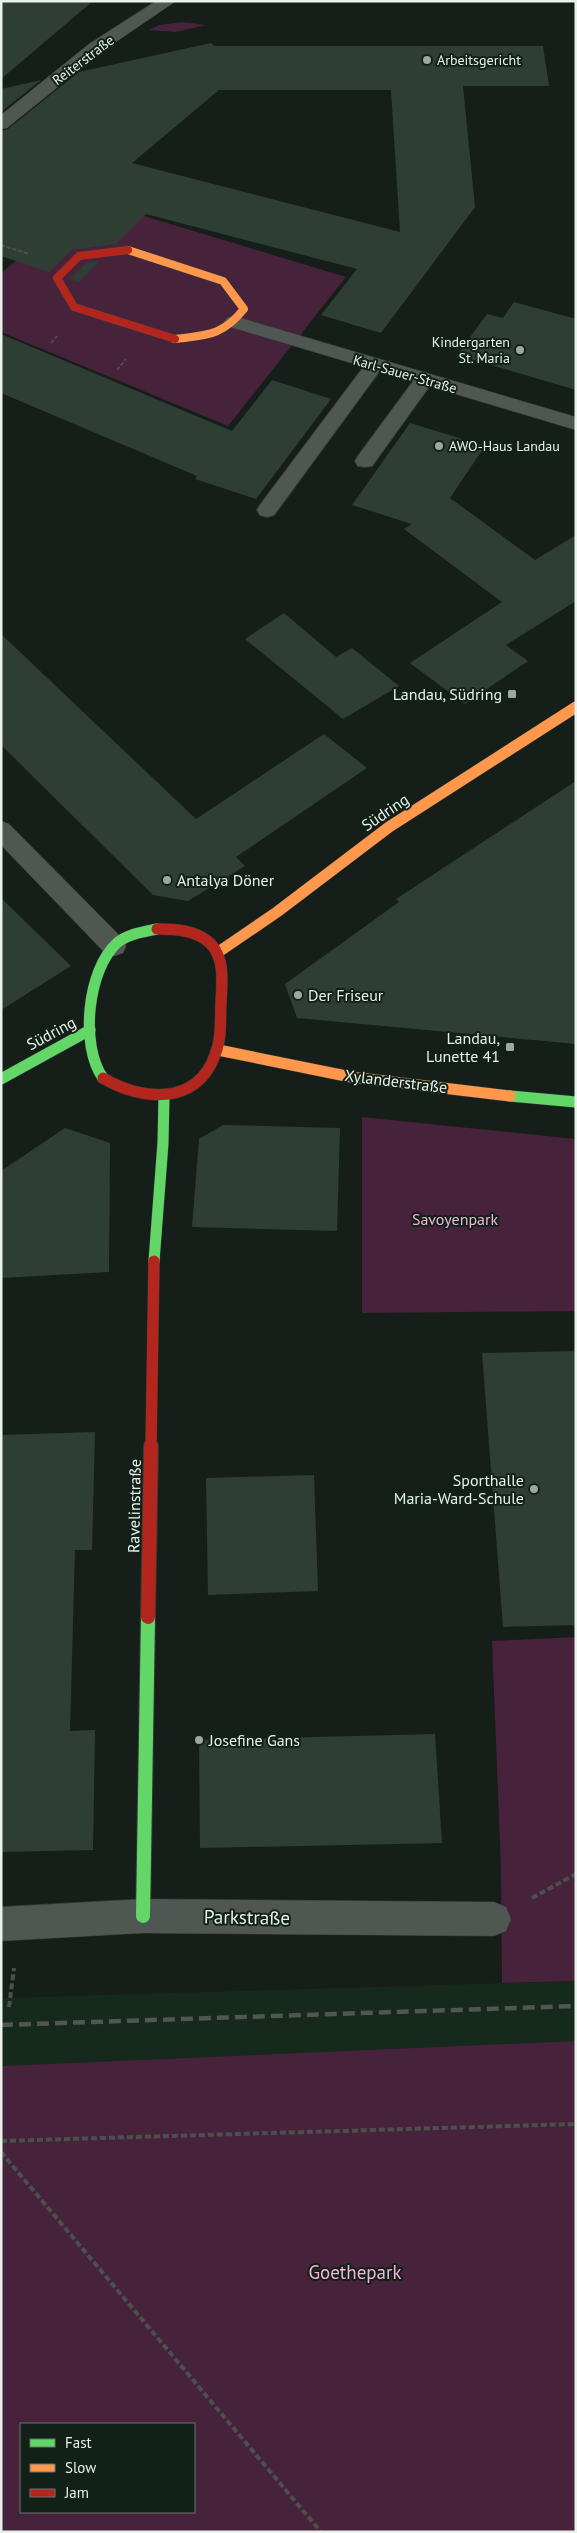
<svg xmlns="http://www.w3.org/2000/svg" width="577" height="2533" font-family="'PT Sans',sans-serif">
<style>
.built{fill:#15291d}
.green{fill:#47223b;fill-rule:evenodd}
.building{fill:#2e3e35;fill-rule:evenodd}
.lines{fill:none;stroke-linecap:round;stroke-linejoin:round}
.lane-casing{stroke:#343a36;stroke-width:2}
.street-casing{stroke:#343a36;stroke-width:1}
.fast-far1-casing{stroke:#343a36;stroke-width:12}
.fast-casing{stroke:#343a36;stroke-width:16}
.slow-far1-casing{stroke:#343a36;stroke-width:9}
.slow-casing{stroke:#343a36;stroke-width:12}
.jam-far2-casing{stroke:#343a36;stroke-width:9}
.jam-far1-casing{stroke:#343a36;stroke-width:12}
.jam-casing{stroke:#343a36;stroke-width:16}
.path-far1{stroke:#4b504d;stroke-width:2;stroke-dasharray:4 2;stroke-linecap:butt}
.path{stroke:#4b504d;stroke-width:4;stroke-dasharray:6 3;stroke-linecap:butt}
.lane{fill:#505651;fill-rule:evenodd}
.street{fill:#505651;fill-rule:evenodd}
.fast-far1{stroke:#63d668;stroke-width:11}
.fast{stroke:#63d668;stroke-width:14}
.slow-far1{stroke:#ff974d;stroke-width:8}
.slow{stroke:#ff974d;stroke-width:11}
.jam-far2{stroke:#b3261e;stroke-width:8}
.jam-far1{stroke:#b3261e;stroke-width:11}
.jam{stroke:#b3261e;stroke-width:14}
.rail{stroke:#515653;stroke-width:4.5;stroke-dasharray:12 6;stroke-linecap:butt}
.poi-dot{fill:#9ea8a2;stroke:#122118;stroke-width:2}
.labels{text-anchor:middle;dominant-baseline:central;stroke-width:4;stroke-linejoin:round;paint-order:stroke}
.far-street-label{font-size:14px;fill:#e8f2eb;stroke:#122118}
.far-poi-label{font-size:14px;fill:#e8f2eb;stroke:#122118;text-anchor:start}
.poi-label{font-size:16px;fill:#e8f2eb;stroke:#122118;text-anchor:end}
.street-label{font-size:16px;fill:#e8f2eb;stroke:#122118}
.park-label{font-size:16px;fill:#f6b3dc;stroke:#122118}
.near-street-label{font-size:19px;fill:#e8f2eb;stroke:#122118}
.near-park-label{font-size:19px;fill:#f6b3dc;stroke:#122118}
</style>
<rect width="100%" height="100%" fill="#161e19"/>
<path class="built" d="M576 1981V2041L1 2066V1998Z"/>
<g class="green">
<path d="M183 22 206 25 176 32 149 30 159 25Z"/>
<path d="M91 200 346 277 228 426 1 332V273Z"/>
<path d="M362 1117 576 1139V1311L362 1313Z"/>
<path d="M576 1637V1981L502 1983 501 1868 492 1641Z"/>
<path d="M576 2041V2532H1V2066ZM194 2424V2512H21V2424Z"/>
</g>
<g class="building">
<path d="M1 1H93L1 79Z"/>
<path d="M211 43 214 46H543L549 86H463L475 207 381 333 321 315 357 269 146 214 116 244 72 250 49 272 1 256V131L8 129 79 72ZM219 90H391L400 232 132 163Z"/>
<path d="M41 80 1 112V89Z"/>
<path d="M99 261 79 282 70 279 86 263Z"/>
<path d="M514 302 576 319V390L457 355 487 314 503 318Z"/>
<path d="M1 334 232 431 272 380 331 399 256 499 195 479 197 476 1 393Z"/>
<path d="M410 423 485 446 450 498 535 560 576 535V601L506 645 528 661 465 704 410 663 502 602 404 529 412 524 352 505Z"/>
<path d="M284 613 336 657 352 648 399 686 343 719 245 639Z"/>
<path d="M1 634 196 819 324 734 367 768 236 857 245 866 188 901 153 895 1 745Z"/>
<path d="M576 781V1044L297 1018 285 984 399 902 396 899Z"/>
<path d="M1 898 71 966 1 1010Z"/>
<path d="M223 1125 340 1128 337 1231 192 1227 199 1139Z"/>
<path d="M65 1128 110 1143 109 1272 1 1278V1171Z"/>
<path d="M576 1351V1625L503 1627 482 1353Z"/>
<path d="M95 1432 92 1550H75L70 1731 95 1730 93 1850 1 1852V1435Z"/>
<path d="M314 1475 318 1591 208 1595 206 1478Z"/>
<path d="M435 1734 442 1843 200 1848 199 1740Z"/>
</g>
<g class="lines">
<defs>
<g id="lane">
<path d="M375 359 382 361 384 365 274 515 267 517 260 515 257 510 260 505 368 361Z"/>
<path d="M424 374 431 376 434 380 431 384 372 466 365 467 358 466 355 461 358 456 417 376Z"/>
</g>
<g id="street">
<path d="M156 1H176L101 52 7 128 1 129V115L89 44Z"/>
<path d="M234 316 576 417V430L227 326 224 322 227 318Z"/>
<path d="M1 821 9 824 123 939 126 946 123 953 114 956 105 953 1 845Z"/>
<path d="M143 1899 494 1902 506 1907 511 1919 506 1931 494 1936 143 1933 1 1941V1907Z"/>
</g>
<g id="fast-far1">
<path d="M103 1078C80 1046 87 970 117 943 128 934 143 932 157 929"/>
<path d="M1 1079 90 1030"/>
<path d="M510 1096 576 1102"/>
<path d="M154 1261 163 1143 164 1096"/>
</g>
<path id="fast" d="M143 1916 148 1617"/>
<path id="slow-far1" d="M128 250 223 281 244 309C222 336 207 335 175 339"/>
<g id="slow">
<path d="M217 953 277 912 389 827 576 707"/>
<path d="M218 1050 351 1077 510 1096"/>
</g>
<path id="jam-far2" d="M128 250 79 256 57 278 74 307 175 339"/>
<g id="jam-far1">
<path d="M103 1078C141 1101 197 1106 215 1055 222 1038 220 1020 221 1002 222 983 225 959 211 944 197 930 175 929 157 929"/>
<path d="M151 1447 154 1261"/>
</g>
<path id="jam" d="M148 1617 151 1446"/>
</defs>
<use href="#lane" class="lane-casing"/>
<use href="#street" class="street-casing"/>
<use href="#fast-far1" class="fast-far1-casing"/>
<use href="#fast" class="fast-casing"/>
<use href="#slow-far1" class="slow-far1-casing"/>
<use href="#slow" class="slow-casing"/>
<use href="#jam-far2" class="jam-far2-casing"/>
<use href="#jam-far1" class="jam-far1-casing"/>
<use href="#jam" class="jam-casing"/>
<g class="path-far1">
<path d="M1 245 29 254"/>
<path d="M51 343 57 336"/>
<path d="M117 370 126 359"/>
</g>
<g class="path">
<path d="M532 1898 576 1874"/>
<path d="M9 2007 14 1968"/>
<path d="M1 2141 576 2124"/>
<path d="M1 2152 321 2532"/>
</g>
<use href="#lane" class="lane"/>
<use href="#street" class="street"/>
<use href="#fast-far1" class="fast-far1"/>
<use href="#fast" class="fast"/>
<use href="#slow-far1" class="slow-far1"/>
<use href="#slow" class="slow"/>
<use href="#jam-far2" class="jam-far2"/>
<use href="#jam-far1" class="jam-far1"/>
<use href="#jam" class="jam"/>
<path class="rail" d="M1 2025 576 2006"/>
</g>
<g class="poi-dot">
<circle cx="427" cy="60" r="5"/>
<circle cx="520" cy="350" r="5"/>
<circle cx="439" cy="446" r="5"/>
<rect x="507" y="689" width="10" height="10" rx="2.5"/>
<circle cx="167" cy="880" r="5"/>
<circle cx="298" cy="995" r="5"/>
<rect x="505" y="1042" width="10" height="10" rx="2.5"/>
<circle cx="534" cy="1489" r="5"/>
<circle cx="199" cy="1740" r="5"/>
</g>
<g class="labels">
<g class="far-street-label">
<text transform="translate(83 60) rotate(-37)">Reiterstraße</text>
<text transform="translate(405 374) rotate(16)">Karl-Sauer-Straße</text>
</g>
<g class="far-poi-label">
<text x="437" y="60">Arbeitsgericht</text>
<text x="510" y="342" text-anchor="end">Kindergarten<tspan x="510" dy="16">St. Maria</tspan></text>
<text x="449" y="446">AWO-Haus Landau</text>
</g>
<g class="poi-label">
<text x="502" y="694">Landau, Südring</text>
<text x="177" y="880" text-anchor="start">Antalya Döner</text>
<text x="308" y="995" text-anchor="start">Der Friseur</text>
<text x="500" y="1038">Landau,<tspan x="500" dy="18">Lunette 41</tspan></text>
<text x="524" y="1480">Sporthalle<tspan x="524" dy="18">Maria-Ward-Schule</tspan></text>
<text x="209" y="1740" text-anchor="start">Josefine Gans</text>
</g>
<g class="street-label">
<text transform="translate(385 812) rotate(-34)">Südring</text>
<text transform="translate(51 1033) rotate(-28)">Südring</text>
<text transform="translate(396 1081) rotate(7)">Xylanderstraße</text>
<text transform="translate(134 1506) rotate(-89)">Ravelinstraße</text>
</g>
<g class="park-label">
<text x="455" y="1219">Savoyenpark</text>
</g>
<g class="near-street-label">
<text transform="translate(247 1917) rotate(1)">Parkstraße</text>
</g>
<g class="near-park-label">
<text x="355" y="2272">Goethepark</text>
</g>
</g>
<rect width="577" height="2533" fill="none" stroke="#e8f2eb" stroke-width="5"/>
<rect x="20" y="2423" width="175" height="90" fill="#122118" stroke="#68756c"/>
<rect x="30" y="2439" width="25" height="8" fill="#63d668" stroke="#68756c"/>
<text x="65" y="2448" font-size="15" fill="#e8f2eb">Fast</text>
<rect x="30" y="2464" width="25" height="8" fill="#ff974d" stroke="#68756c"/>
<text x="65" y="2473" font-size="15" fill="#e8f2eb">Slow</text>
<rect x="30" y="2489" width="25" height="8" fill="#b3261e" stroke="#68756c"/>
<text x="65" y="2498" font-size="15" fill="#e8f2eb">Jam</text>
</svg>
